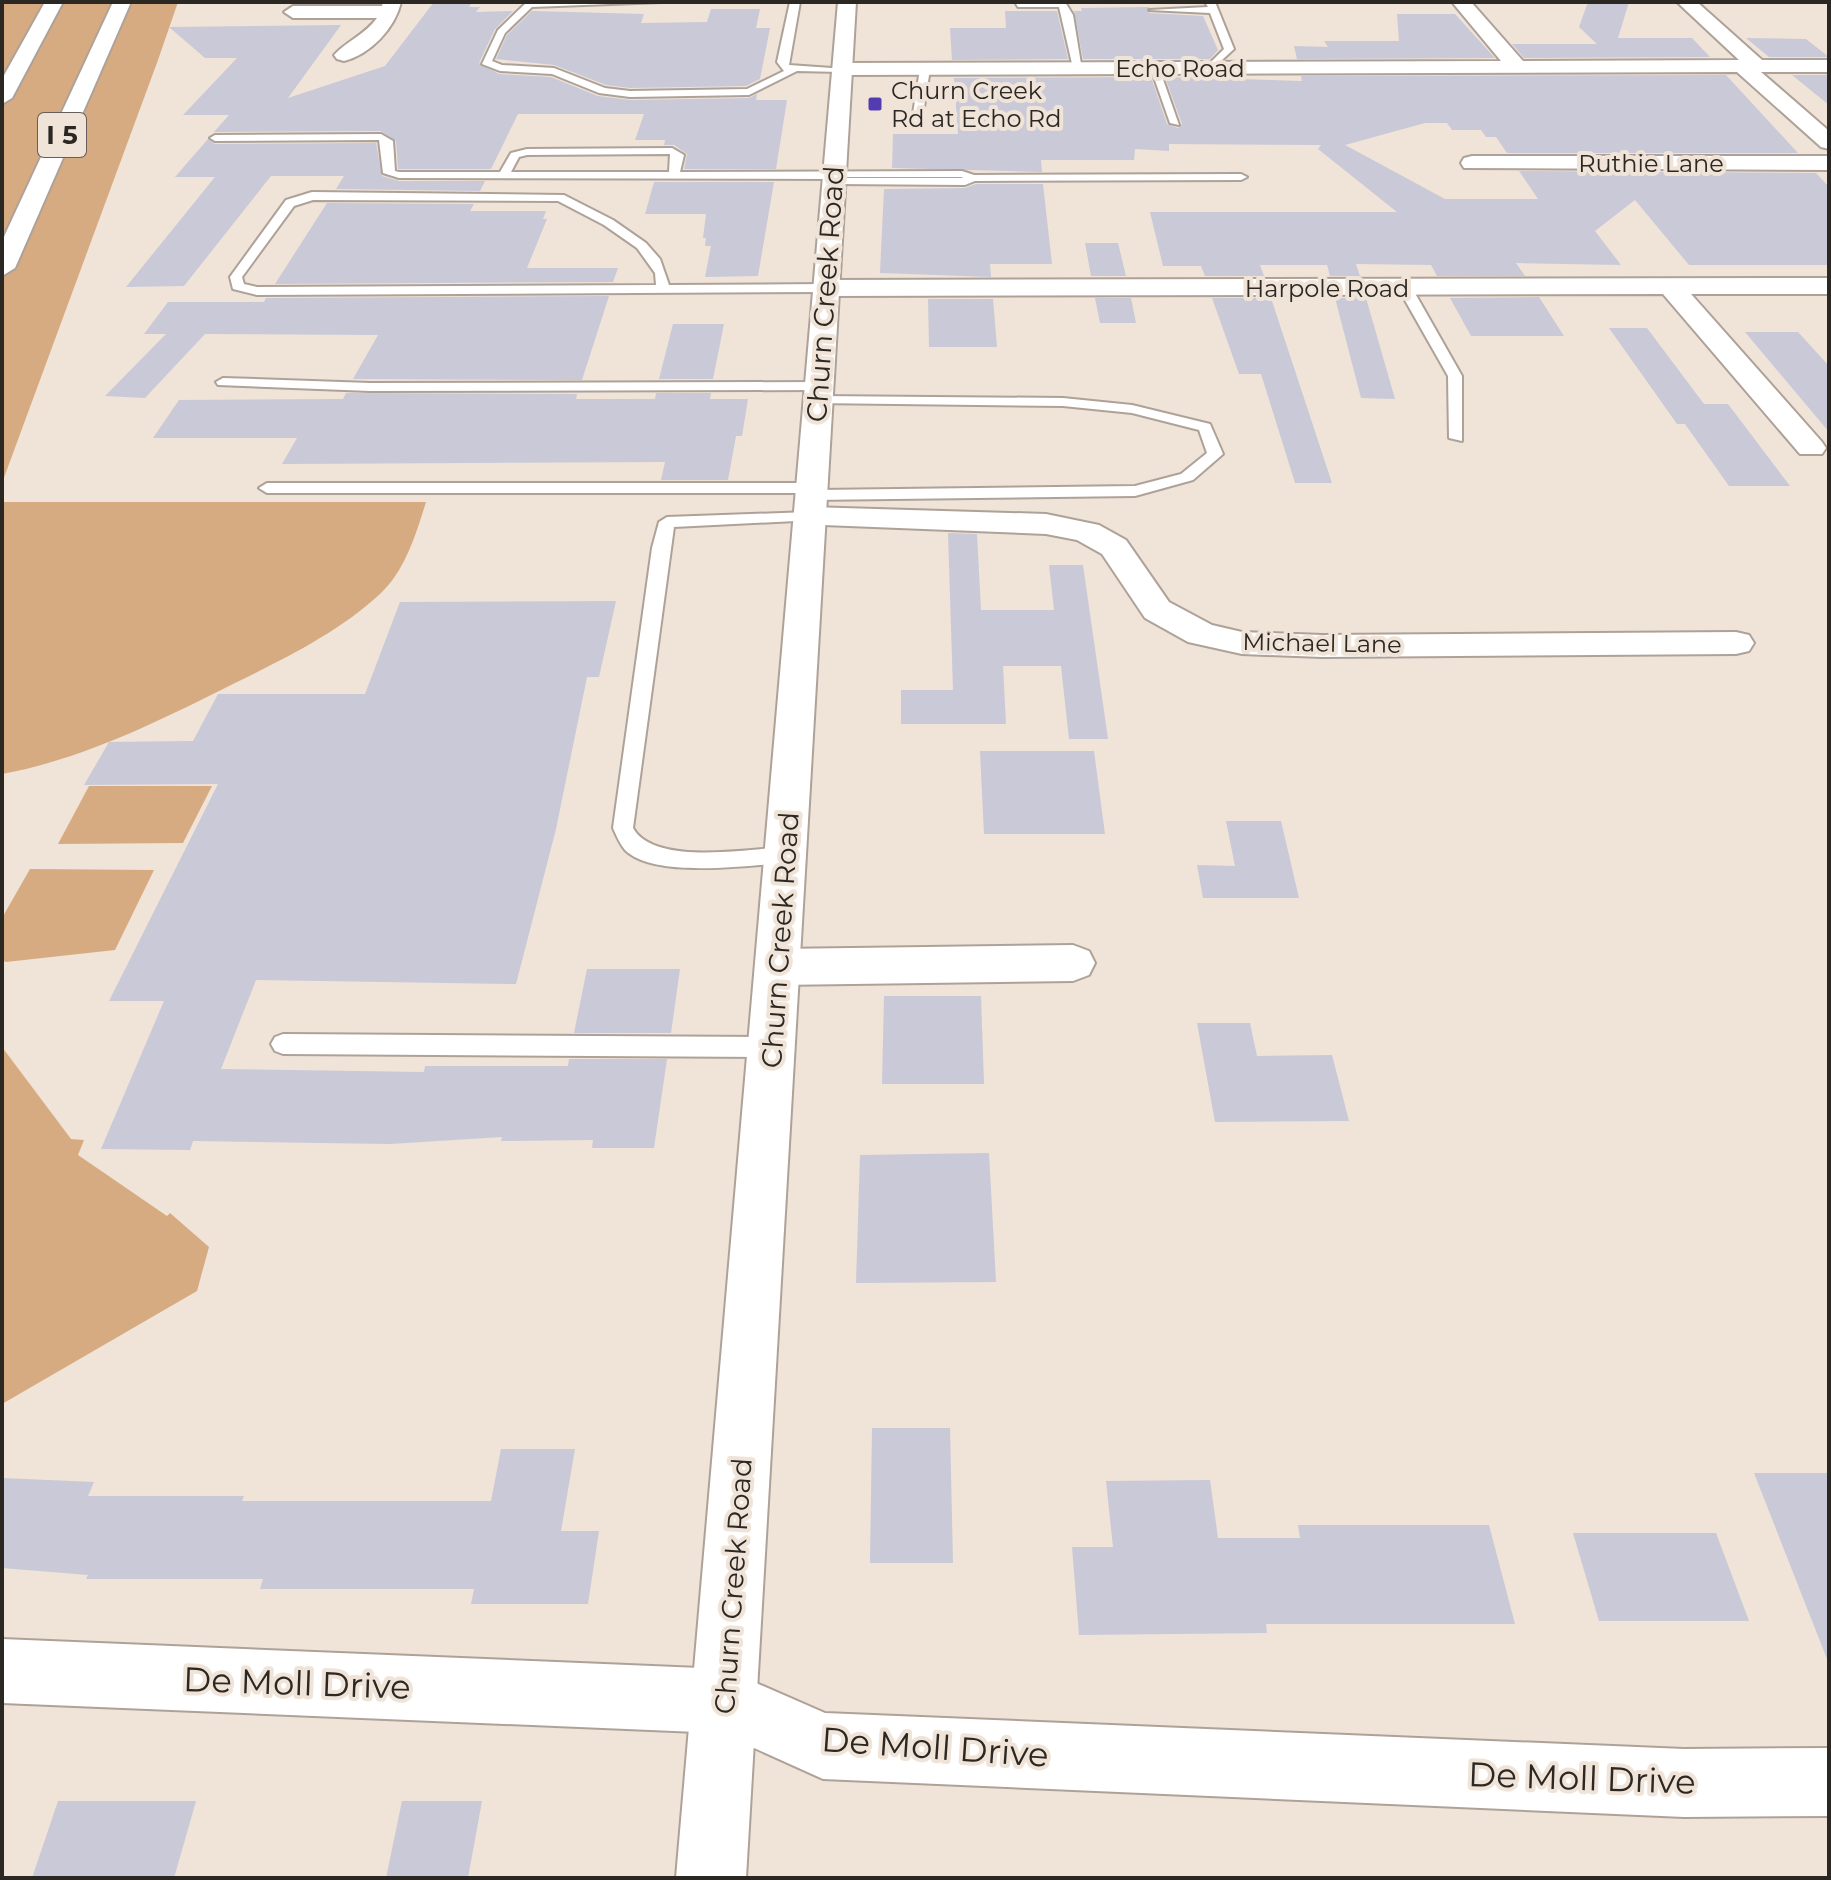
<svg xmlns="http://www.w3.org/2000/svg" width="1831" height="1880" font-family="Montserrat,sans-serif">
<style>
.green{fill:#d7ab81}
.building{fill:#c9c9d8}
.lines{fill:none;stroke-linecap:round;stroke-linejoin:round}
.service-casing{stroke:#aea298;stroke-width:4}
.minor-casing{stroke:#aea298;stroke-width:4}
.secondary-casing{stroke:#aea298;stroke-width:4}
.motorway-casing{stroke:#aea298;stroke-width:4}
.service{fill:#fff;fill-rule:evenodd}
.minor{fill:#fff;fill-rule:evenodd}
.secondary{fill:#fff;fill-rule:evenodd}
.motorway{fill:#fff;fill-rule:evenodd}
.poi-dot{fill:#533bb2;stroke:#f0e3d8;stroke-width:3}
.labels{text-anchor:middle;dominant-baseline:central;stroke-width:8;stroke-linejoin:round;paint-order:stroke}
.far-street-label{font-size:24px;fill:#2b2723;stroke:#f0e3d8}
.far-poi-label{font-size:24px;fill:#2b2723;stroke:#f0e3d8;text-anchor:start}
.shield{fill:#f0e3d8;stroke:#665f59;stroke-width:2}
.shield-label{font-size:26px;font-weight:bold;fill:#2b2723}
.street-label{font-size:28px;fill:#2b2723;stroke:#f0e3d8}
.near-street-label{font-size:34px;fill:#2b2723;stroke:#f0e3d8}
</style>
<rect width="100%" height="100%" fill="#f0e3d8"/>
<g class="green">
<path d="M178 2 158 60 2 483V3Z"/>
<path d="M232 502H426C416 534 405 571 380 594 339 632 284 659 235 683 161 720 84 759 2 774V502Z"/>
<path d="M89 786H212L183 843 58 844Z"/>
<path d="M30 869 154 870 115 950 6 962 2 960V918Z"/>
<path d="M2 1047 71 1139 84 1140 78 1155 167 1216 170 1213 209 1247 197 1291 2 1404Z"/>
</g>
<g class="building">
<path d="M434 2H472L469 7H480L476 12 513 11 495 29 479 63 499 74 551 77 598 96 630 100 749 98 757 94 756 100H787L776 169H684L687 154 674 145H664L665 140H635L644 114H518L491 169H398L396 141 381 131 214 132 229 115H183L237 58H205L169 27 341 25 288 98 385 66Z"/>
<path d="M1588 2H1629L1618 38H1692L1710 57 1524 58 1512 44H1597L1579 27Z"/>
<path d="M1149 7V13L1203 16 1218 50 1210 59H1083L1074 11H1082L1081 8Z"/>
<path d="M711 9H760L756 28H770L760 79 746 86 630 88 606 85 554 65 496 59 507 35 532 11 644 14 641 23 707 22Z"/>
<path d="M1005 11H1057L1068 59 952 60 950 28H1006Z"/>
<path d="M1397 14H1455L1495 58 1297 59 1294 46 1328 47 1324 41H1399Z"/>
<path d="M1746 38 1806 39 1829 57H1769Z"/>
<path d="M1726 75 1798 153H1507L1496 137H1486L1481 130H1452L1447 123H1425L1345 145 1445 199H1538L1519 171 1816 173 1829 187V265H1689L1635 200 1595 231 1621 265 1516 263 1525 276H1437L1431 265 1356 264 1360 276H1330L1327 265H1260L1264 276H1205L1201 266H1163L1150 212H1397L1318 149 1321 145 1169 144V151L1135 149 1134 160H1041L1042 172 892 168 893 134H958L954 78 1151 77 1167 124 1178 128 1182 124 1165 77 1302 81 1301 76Z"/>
<path d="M1792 75H1829V105Z"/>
<path d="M208 139 215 144 376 143 382 176 399 181H485L480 191 336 189 344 176H271L184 286 126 287 215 177H175Z"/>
<path d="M654 182H774L758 276 705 277 711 246H705L706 238H703L706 214H645Z"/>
<path d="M976 184H1043L1052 264H990L991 277 880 273 884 189 965 188Z"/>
<path d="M327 203 474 204 470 211H546L543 219H547L527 268H618L613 282 275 284Z"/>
<path d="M1085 243H1118L1126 276H1091Z"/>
<path d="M609 296 582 380 353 379 378 335 205 334 145 398 105 396 166 334H144L168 302H264L266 298Z"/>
<path d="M1539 297 1564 336H1471L1450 298Z"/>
<path d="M1095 298H1131L1136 323H1100Z"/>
<path d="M1212 298H1271L1332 483H1295L1261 374H1239Z"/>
<path d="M1335 298H1366L1395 399 1361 398Z"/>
<path d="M928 299H993L997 347H929Z"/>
<path d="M673 324H724L713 379H659Z"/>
<path d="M1609 328H1647L1704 404H1728L1790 486H1729L1685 424H1677Z"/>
<path d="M1745 332H1798L1829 366V432Z"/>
<path d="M346 393 577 394 576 399H655L656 393H711L710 399H748L742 436H736L728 480H661L665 462 282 464 297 438H153L179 400 343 399Z"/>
<path d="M948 533 977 534 981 610H1054L1049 565H1083L1108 739H1069L1061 666H1003L1006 724H901V690H953Z"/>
<path d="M616 601 599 677H587L556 829 516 984 256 980 221 1069 424 1072 425 1066H568L569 1059H667L654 1148H592L593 1140 501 1141 502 1137 390 1144 193 1141 190 1150 101 1149 164 1001H109L218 784 84 785 109 742 193 741 218 694H365L400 602Z"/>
<path d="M980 751H1094L1105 834H984Z"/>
<path d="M1226 821H1281L1299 898H1203L1197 865 1235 866Z"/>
<path d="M587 969H680L671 1033H574Z"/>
<path d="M884 996H981L984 1084H882Z"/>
<path d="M1197 1023H1250L1257 1056 1332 1055 1349 1121 1215 1122Z"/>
<path d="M989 1153 996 1282 856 1283 860 1155Z"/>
<path d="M872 1428H950L953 1563H870Z"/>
<path d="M501 1449H575L561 1531H599L588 1604H471L474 1589H260L263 1579H86L88 1575 2 1568V1478L94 1482 88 1496H244L242 1501H491Z"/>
<path d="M1754 1473H1829V1658L1827 1659Z"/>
<path d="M1210 1480 1218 1538H1300L1298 1525H1489L1515 1624H1266L1267 1633 1079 1635 1072 1547H1113L1106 1481Z"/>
<path d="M1573 1533H1716L1749 1621H1599Z"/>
<path d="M58 1801H196L174 1878H32Z"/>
<path d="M402 1801H482L468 1878H386Z"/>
</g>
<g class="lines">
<defs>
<g id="service">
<path d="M527 2H663L532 7 505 33 492 61 502 65 554 68 605 88 630 91 747 89 784 71 777 62 790 2H800L789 65 846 69 841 72 797 71 749 95 630 97 599 93 552 74 500 71 482 64 498 30Z"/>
<path d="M1015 2H1065L1073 15 1082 70 1073 68 1059 7H1018Z"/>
<path d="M1205 2H1215L1234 49 1210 71 1205 68 1224 49 1210 13 1149 10 1208 7Z"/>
<path d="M925 66 930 69 922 120 917 123 912 120 920 69Z"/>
<path d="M1150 66 1159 68 1179 125 1170 123Z"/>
<path d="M381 134 393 141 395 171 399 172H500L511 153 527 149 672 148 684 155 680 172 962 171 974 175 1241 174 1247 177 1241 180 975 181 965 185 834 184 829 179 399 178 383 173 379 140 215 141 210 138 215 135ZM670 154 669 172H511L519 157 527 155ZM839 177H961L963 178H839Z"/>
<path d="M312 192 564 195 613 220 646 243 660 259 669 285 826 284 833 288 826 292 257 295 233 289 230 277 286 200ZM313 200 558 201 604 225 637 248 655 273 656 285 257 287 244 284 242 277 294 206Z"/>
<path d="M1405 284 1412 288 1462 376V441L1449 438 1448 376 1398 288Z"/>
<path d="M223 378 370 383 819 382 826 386 819 390 370 391 218 385 216 382Z"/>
<path d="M818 396 1063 398 1132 405 1210 424 1223 454 1193 480 1135 496 811 500 805 498V493H267L259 488 267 483H812L818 485V490L1135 486 1181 474 1207 453 1199 430 1132 413 1063 406 813 403 811 400Z"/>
<path d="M809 512 815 514V520L674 527 633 828C654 866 748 849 786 847L796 855 786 863C748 865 654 879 625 850 620 844 616 835 613 828L652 548 659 522 667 517Z"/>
<path d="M283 1034 772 1037 780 1040 784 1047 780 1054 772 1057 283 1054 275 1051 271 1044 275 1037Z"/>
</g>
<g id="minor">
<path d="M383 2H401C395 28 371 54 344 61L337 59 334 55C347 41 366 34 377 18H293L284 12 293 6H382Z"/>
<path d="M1452 2H1471L1523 61 1739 60 1677 2H1697L1762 60H1829V72H1761L1829 131V149L1821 147 1737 72 841 75 831 69 841 63 1501 61Z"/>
<path d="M1472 156H1829V170L1464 168 1461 163 1464 158Z"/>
<path d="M1829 278V294H1691L1822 442 1826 448 1822 454H1800L1663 294 826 296 813 288 826 280Z"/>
<path d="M809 507 1046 514 1099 525 1126 540 1169 602 1212 625 1242 632 1322 635 1736 632 1749 635 1754 643 1749 651 1736 654 1322 657 1242 654 1188 642 1145 618 1102 554 1077 540 1046 534 798 524 793 517 798 510Z"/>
<path d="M1073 945 1089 951 1095 963 1089 975 1073 981 778 985 762 980 756 967 762 954 778 949Z"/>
<path d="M2 1639 724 1669 825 1713 1684 1749 1829 1748V1816L1684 1817 823 1779 721 1733 2 1703Z"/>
</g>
<path id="secondary" d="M838 2H856L746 1878H676Z"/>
<g id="motorway">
<path d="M45 2H63L12 98 2 104V79Z"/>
<path d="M113 2H131L15 268 2 276V241Z"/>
</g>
</defs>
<use href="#service" class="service-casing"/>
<use href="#minor" class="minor-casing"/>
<use href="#secondary" class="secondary-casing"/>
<use href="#motorway" class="motorway-casing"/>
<use href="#service" class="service"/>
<use href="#minor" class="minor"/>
<use href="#secondary" class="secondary"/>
<use href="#motorway" class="motorway"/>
</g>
<rect class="poi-dot" x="867" y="96" width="16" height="16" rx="4"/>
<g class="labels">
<g class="far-street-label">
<text x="1180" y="68">Echo Road</text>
<text x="1651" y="163">Ruthie Lane</text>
<text x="1327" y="288">Harpole Road</text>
<text transform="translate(1322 643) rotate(1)">Michael Lane</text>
</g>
<g class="far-poi-label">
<text x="891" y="90">Churn Creek<tspan x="891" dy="28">Rd at Echo Rd</tspan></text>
</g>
<rect class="shield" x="38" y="113" width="48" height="44" rx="6"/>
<g class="shield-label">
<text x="62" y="135">I 5</text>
</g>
<g class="street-label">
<text transform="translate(825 294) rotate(-86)">Churn Creek Road</text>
<text transform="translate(780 940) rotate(-86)">Churn Creek Road</text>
<text transform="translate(733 1586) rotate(-86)">Churn Creek Road</text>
</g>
<g class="near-street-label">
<text transform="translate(297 1683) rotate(2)">De Moll Drive</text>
<text transform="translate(935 1747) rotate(4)">De Moll Drive</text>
<text transform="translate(1582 1778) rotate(2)">De Moll Drive</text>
</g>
</g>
<rect width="1831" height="1880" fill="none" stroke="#2b2723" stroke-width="8"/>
</svg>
